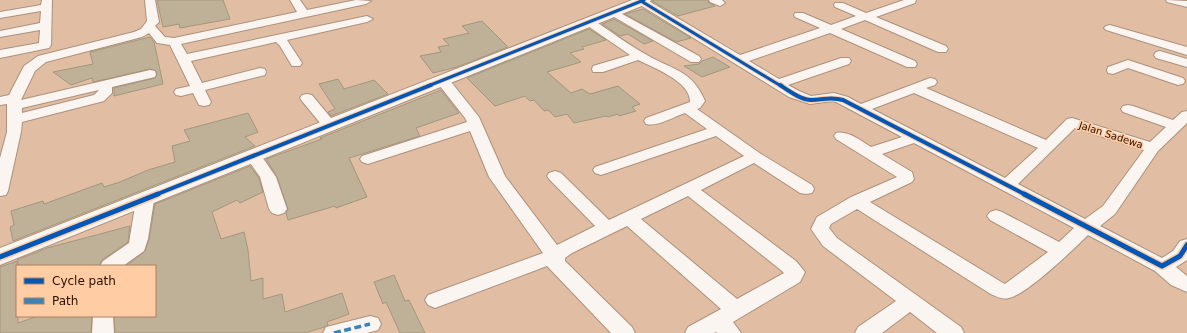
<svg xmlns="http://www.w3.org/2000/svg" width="1187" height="333" font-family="'DejaVu Sans',sans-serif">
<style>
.building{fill:#beb197;stroke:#a4977d}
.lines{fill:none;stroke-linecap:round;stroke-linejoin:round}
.minor-casing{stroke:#ac917b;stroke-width:2}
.tertiary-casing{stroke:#ac917b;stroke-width:2}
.minor{fill:#faf5f1;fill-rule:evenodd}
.tertiary{fill:#faf5f1;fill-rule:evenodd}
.quiet{stroke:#3983b8;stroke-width:3.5;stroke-dasharray:7 3.5;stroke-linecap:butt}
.cycleway-far2-casing{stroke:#ffcca4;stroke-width:5}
.cycleway-far1-casing{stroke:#ffcca4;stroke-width:6}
.cycleway-casing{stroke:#ffcca4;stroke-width:8}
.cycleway-far2{stroke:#0057b8;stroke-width:3}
.cycleway-far1{stroke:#0057b8;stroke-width:4}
.cycleway{stroke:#0057b8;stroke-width:5}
.labels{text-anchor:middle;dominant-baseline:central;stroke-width:3.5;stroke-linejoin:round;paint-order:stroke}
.street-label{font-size:10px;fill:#271000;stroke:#ffcca4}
</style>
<rect width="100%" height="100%" fill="#e1bea3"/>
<g class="building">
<path d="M157 0H223L230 19 180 28 179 24 163 27Z"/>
<path d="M652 0H708L709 3 715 6 678 16 652 1Z"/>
<path d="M643 9 691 38 676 42 625 14Z"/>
<path d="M614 19 653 41 644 44 628 34 620 36 602 24Z"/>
<path d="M482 21 508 47 457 67 433 73 420 56 441 52 438 47 449 45 443 39 469 33 462 26Z"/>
<path d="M589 29 606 40 582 47 584 49 570 53 581 62 547 72 571 93 582 89 590 94 618 86 640 104 632 107 636 111 619 116 618 114 608 117 606 116 574 123 567 114 555 117 548 110 544 111 534 100 530 101 525 96 495 106 467 78Z"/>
<path d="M150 37 154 42 163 84 114 96V88L155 78 157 74 156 71 150 69 93 82 92 78 71 85 53 72 93 64 90 52Z"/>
<path d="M713 57 730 67 702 77 684 66 699 64 702 61Z"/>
<path d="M338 79 344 89 374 80 388 94 331 116 328 112 335 109 319 84Z"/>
<path d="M441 90 459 113 416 128 420 136 349 158 367 197 336 208 335 206 288 220 286 213 288 209 277 177 266 159 322 139 320 138Z"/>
<path d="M248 113 258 132 245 137 255 146 13 241 10 227 14 225 11 211 43 201 44 204 102 183 104 187 120 182 148 170 175 162 172 146 190 141 184 130Z"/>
<path d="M250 166 259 178 263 192 240 203 237 200 212 212 221 239 244 232 248 250 251 281 263 278V299L282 294 285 312 342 293 349 314 327 322 328 325 325 327 304 333H115L114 316H155V266H126L145 251 149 239 155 204Z"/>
<path d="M130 226 128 242 102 260 99 266H19L17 260 47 248Z"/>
<path d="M17 261 18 323 38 316H92L91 333H0V267Z"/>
<path d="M394 275 405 301 409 300 425 333H400L386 302 383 304 374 282Z"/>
</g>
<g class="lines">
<defs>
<g id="minor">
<path d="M42 0H52L51 45 49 48 0 58V50L39 43 40 30 0 37V31L40 23 41 11 0 18V12L41 5Z"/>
<path d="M145 0H155L159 22 155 26 165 37 174 38 297 12 290 0H300L307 10 356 0 371 1 366 4 181 44 187 54 367 16 373 19 367 22 287 40 302 63 300 66H292L280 46 276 42 191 61 202 83 260 68 265 69 266 72 265 75 205 90 211 102 209 105 204 106 199 105 193 93 181 96 176 95 174 92 176 89 190 86 170 45 157 43 149 33 142 37 46 62 35 71 21 100 150 70 155 71 156 74 155 77 112 87V93L104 101 22 122 21 132 8 191 6 195 0 196V158L7 132V104L0 105V97L9 95 24 66 38 56 134 32 141 29 147 21ZM99 90 94 95 22 113V108Z"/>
<path d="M636 0H647L740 55 820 28 795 17 794 15 795 13H803L831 25 856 16 835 7 834 5 835 3H843L866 13 904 0H916L915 3 876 17 946 46 948 49 946 52H938L865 20 841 29 915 61 917 64 915 67H907L830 33 749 61 779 79 841 58H849L851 61 849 64 788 85 799 91 811 96 834 93 848 97 861 104 930 78 935 79 937 82 935 85 926 88 1046 140 1067 119 1072 118 1150 142 1166 127 1123 112 1121 109 1123 106 1128 105 1133 106 1173 120 1182 112 1187 111V123L1158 151 1115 214 1100 226 1162 258 1173 251 1180 241 1187 239V260L1176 267 1187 276V292L1171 285 1155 271 1088 235C1074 249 1026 295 1009 298 1002 300 995 296 989 293L857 209 831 224 829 228 837 238 961 327 964 333H937L910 312 882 333H855L858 327 896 301 823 246 811 229 817 217 851 197 897 177 836 139 834 136 836 133C848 130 861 141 871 147L902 137 838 103 833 101 810 104 789 97 637 3ZM914 93 1038 148 1005 178 872 109ZM1075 128 1144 150 1103 206 1085 219 1018 184ZM914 143 1074 228 1059 242 1002 212 996 210 990 212 987 216 990 220 1048 252 1005 284 1003 283 870 202 912 182 914 179 912 172 882 154Z"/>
<path d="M709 0H722L725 3 720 6 710 2Z"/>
<path d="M1166 0 1187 1V7L1167 2Z"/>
<path d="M613 9 699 56 701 59 699 62H691L609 14 608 12Z"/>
<path d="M589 19 593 20C611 31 628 45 647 55 673 70 692 70 705 101L700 108 697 109 761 154 812 185 814 189 812 193 806 194 800 193 754 163 701 190 796 261 805 272 800 282 733 322 741 333H717L716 332 714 333H685L688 327 721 309 627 226 572 253 565 258V261L632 327 635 333H611L547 266 435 308 428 305 425 300 428 295 543 253 489 177 470 131 374 162 368 164 362 162 360 159 362 156 467 122 465 118 436 81 438 78H448L479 117 505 176 557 245 595 226 549 179 547 176 549 173 555 171 561 173 609 220 744 156 716 136 607 173 601 175 595 173 593 170 595 167 707 129 685 113C673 117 658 127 646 124L644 121 646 118 690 102C691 82 654 68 638 60L603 72H593L592 69 593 66 630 55 585 24 583 22 585 20ZM688 196 782 271 784 273 737 299 641 219Z"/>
<path d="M1110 25 1187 47V55L1106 30 1104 28 1106 26Z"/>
<path d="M1160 51 1187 59V67L1156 58 1154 55 1156 52Z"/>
<path d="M1128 60 1183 78 1185 81 1183 84 1178 85 1128 68 1113 74 1108 73 1107 70 1108 67Z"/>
<path d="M307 94 312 95 335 123 337 126 335 129 330 130 325 129 302 101 300 98 302 95Z"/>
<path d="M254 152 260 154 276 177 287 209 284 213 278 215 272 213 269 209 260 177 246 157 248 154Z"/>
<path d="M145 195 151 196 154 200 148 239 144 251 123 266H100L103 261 129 243 136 200 139 196Z"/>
<path d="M93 316H113L114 333H92Z"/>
<path d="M370 316 378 318 381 324 378 330 367 333H323L326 327Z"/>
</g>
<path id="tertiary" d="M632 0H651L649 3 0 265V248Z"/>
</defs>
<use href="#minor" class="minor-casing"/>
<use href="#tertiary" class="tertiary-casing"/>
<use href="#minor" class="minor"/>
<use href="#tertiary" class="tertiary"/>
<path class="quiet" d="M334 333 370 324"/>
<defs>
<g id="cycleway-far2">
<path d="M641 1 781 86"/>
<path d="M428 86 644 0"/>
</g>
<g id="cycleway-far1">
<path d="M780 85C789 91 801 100 811 100 824 100 830 96 843 100L1026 195"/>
<path d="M155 195 431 85"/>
</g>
<g id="cycleway">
<path d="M1024 194 1162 266 1180 256 1187 245"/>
<path d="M0 257 158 194"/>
</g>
</defs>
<use href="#cycleway-far2" class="cycleway-far2-casing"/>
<use href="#cycleway-far1" class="cycleway-far1-casing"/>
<use href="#cycleway" class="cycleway-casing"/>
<use href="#cycleway-far2" class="cycleway-far2"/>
<use href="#cycleway-far1" class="cycleway-far1"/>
<use href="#cycleway" class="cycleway"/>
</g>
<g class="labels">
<g class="street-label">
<text transform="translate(1111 135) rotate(18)">Jalan Sadewa</text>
</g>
</g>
<rect x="16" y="265" width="140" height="52" fill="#ffcca4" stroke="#a98162"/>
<rect x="24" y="278" width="20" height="6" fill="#0057b8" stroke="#a98162"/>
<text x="52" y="285" font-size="12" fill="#271000">Cycle path</text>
<rect x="24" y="298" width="20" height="6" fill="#3983b8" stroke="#a98162"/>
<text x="52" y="305" font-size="12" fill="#271000">Path</text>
</svg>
